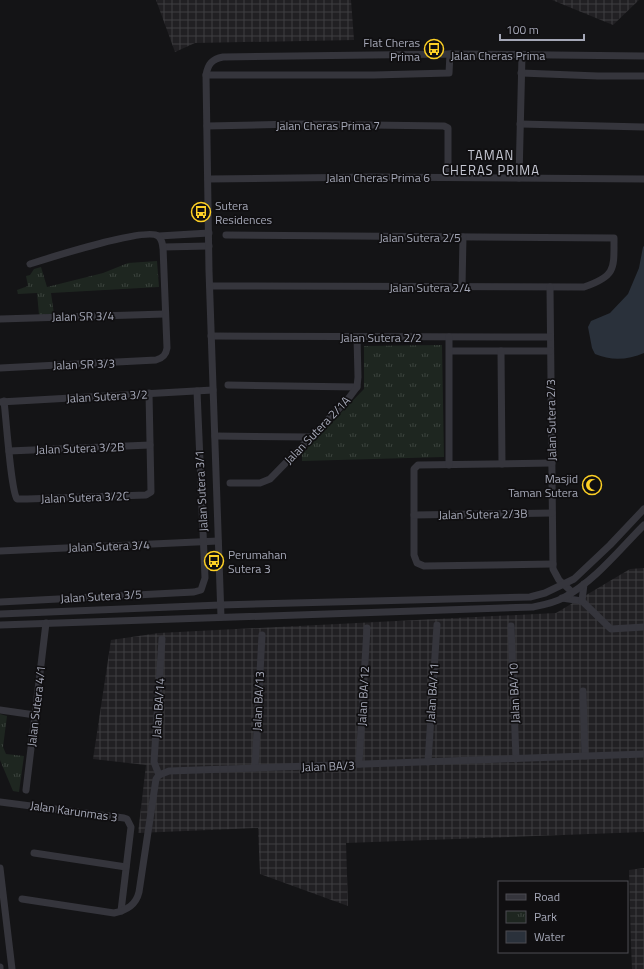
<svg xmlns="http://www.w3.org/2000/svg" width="644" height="969" font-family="'Titillium Web',sans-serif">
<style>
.industrial{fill:url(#industrial-grid)}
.park{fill:url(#park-tufts)}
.water{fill:#2a313b}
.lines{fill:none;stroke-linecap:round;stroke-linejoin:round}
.minor{stroke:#35353c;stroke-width:7}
.labels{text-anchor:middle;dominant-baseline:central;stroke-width:3.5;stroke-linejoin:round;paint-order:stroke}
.poi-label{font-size:12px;fill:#a5a8b7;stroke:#100f11;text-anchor:end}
.street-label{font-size:12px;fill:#a5a8b7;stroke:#100f11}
.neighbourhood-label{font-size:13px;letter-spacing:1px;fill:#c6c8d3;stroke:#100f11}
</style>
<defs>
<pattern id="industrial-grid" width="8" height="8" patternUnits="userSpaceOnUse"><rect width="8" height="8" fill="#212023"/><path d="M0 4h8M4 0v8" fill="none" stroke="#3e3e41"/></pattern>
<pattern id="park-tufts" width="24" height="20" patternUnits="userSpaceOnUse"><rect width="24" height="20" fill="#1e2620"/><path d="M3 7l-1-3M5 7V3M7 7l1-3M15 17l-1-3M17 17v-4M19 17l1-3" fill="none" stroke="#3c433e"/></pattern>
</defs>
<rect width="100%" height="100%" fill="#141416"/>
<g class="industrial">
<path d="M156 0H351L354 40 195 43 175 52Z"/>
<path d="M552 0H639L613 25Z"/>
<path d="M644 568V832L346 843 348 906 260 874 258 828 138 833 146 765 93 759 111 640 159 633 556 613 630 569Z"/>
<path d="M644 868V969H632L631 944 629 870Z"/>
</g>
<g class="park">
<path d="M157 261 159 287 51 293 54 314 39 315 37 293 18 294 17 290 28 286 26 276 30 275 34 269 41 267 47 287 103 273 128 263Z"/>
<path d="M442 345 444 457 302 461V453L364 389V346Z"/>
<path d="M0 714 7 716 3 747 6 754 24 756 19 792 13 791 0 760Z"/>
</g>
<path class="water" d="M644 246V353C628 360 611 361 595 354L592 348 588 327 591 321 610 313 628 294 639 268 643 247Z"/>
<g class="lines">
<g class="minor">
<path d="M521 73 598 76H644"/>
<path d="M206 75H374L449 73 450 54"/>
<path d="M520 124 644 127"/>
<path d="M207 126 296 124 444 126 448 128V177"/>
<path d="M519 178 522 55"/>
<path d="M208 179 374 177 644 179"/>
<path d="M159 236 209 233"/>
<path d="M163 247 209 246"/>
<path d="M210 286 584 287C616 276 614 269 614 238L226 235"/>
<path d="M462 287 463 237"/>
<path d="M550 287 553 569 559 580 572 592"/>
<path d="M0 319 165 314"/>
<path d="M211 336 550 337"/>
<path d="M450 351H550"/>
<path d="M501 351 502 464"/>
<path d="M0 368 156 360C163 358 166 355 167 348L163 247C162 243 162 239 158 236 146 227 49 258 30 264"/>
<path d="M228 385 357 387"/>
<path d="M4 401C6 417 11 491 17 499H27L146 495 151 492 149 393"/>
<path d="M0 402 213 390"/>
<path d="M215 436 310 437"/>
<path d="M9 451 150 445"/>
<path d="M552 463 418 465 414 469V555L417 563 424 566 553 564"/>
<path d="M449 465V337"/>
<path d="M230 483H260L270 479 348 399 357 387 358 377 357 337"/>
<path d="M414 515 552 513"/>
<path d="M0 551 218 541"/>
<path d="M562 598 582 601"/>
<path d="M582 601 611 629 644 627"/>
<path d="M582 601 584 584"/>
<path d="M0 602 194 592 201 590 205 578 197 391"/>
<path d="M0 614 220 605 530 597 545 593 574 579 610 545 644 509"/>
<path d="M221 617 209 271 206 75C208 64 212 59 223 57L450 54 644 56"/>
<path d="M0 625 533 607C543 605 554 603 563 598 595 581 619 550 644 525"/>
<path d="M511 626 516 759"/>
<path d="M583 691 585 756"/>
<path d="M0 710 35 715"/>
<path d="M428 762 437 625"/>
<path d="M359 764 367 628"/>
<path d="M255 768 262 635"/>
<path d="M159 775 154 762 162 639"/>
<path d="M26 790 46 623"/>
<path d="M0 802 124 818 127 819 131 827 121 911"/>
<path d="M34 853 126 867"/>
<path d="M0 868 12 969"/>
<path d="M22 899 114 913C127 910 136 905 139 892L156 779 159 775 169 771 644 754"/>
<path d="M0 967V969"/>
</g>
</g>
<defs>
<symbol id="bus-ring" viewBox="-11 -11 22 22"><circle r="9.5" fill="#100f11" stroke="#fdd025" stroke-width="1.5"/><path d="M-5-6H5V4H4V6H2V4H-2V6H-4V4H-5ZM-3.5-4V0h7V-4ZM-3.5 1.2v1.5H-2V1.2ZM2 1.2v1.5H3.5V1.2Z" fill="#fdd025"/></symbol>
<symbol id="mosque-ring" viewBox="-11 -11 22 22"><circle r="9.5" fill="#100f11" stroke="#fdd025" stroke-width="1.5"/><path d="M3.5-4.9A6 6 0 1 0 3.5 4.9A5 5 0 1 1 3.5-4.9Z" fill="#fdd025"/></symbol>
</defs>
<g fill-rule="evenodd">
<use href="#bus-ring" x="423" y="38" width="22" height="22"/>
<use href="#bus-ring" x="190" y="201" width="22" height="22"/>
<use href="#mosque-ring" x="581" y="474" width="22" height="22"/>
<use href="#bus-ring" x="203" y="550" width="22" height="22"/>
</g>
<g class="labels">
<g class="poi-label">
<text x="420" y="42">Flat Cheras<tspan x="420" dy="14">Prima</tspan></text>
<text x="215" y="205" text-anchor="start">Sutera<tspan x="215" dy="14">Residences</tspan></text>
<text x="578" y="478">Masjid<tspan x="578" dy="14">Taman Sutera</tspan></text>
<text x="228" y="554" text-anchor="start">Perumahan<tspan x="228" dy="14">Sutera 3</tspan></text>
</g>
<g class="street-label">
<text x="498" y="55">Jalan Cheras Prima</text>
<text x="328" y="125">Jalan Cheras Prima 7</text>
<text x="378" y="177">Jalan Cheras Prima 6</text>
<text x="420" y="237">Jalan Sutera 2/5</text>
<text x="430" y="287">Jalan Sutera 2/4</text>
<text transform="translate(83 316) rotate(-1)">Jalan SR 3/4</text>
<text x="381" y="337">Jalan Sutera 2/2</text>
<text transform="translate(84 364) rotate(-2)">Jalan SR 3/3</text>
<text transform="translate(107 396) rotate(-3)">Jalan Sutera 3/2</text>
<text transform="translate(551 420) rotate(-91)">Jalan Sutera 2/3</text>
<text transform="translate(317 430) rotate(-46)">Jalan Sutera 2/1A</text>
<text transform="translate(80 448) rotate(-2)">Jalan Sutera 3/2B</text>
<text transform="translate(201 491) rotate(-93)">Jalan Sutera 3/1</text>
<text transform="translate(85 497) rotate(-2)">Jalan Sutera 3/2C</text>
<text transform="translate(483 514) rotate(-1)">Jalan Sutera 2/3B</text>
<text transform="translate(109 546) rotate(-2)">Jalan Sutera 3/4</text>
<text transform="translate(101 596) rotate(-3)">Jalan Sutera 3/5</text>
<text transform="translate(432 693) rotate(-86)">Jalan BA/11</text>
<text transform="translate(514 693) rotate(-92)">Jalan BA/10</text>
<text transform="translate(363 696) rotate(-87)">Jalan BA/12</text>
<text transform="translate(258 701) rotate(-87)">Jalan BA/13</text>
<text transform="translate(36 706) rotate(-83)">Jalan Sutera 4/1</text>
<text transform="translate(158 708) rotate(-86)">Jalan BA/14</text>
<text transform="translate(328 766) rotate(-2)">Jalan BA/3</text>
<text transform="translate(74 811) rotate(8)">Jalan Karunmas 3</text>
</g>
<g class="neighbourhood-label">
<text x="491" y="155">TAMAN<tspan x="491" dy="15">CHERAS PRIMA</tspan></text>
</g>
</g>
<rect x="498" y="881" width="130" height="72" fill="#100f11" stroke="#4c4c53"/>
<rect x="506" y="894" width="20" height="6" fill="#35353c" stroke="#4c4c53"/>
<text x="534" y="901" font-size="12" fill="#a5a8b7">Road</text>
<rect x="506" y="911" width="20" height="12" fill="url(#park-tufts)" stroke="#4c4c53"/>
<text x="534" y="921" font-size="12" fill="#a5a8b7">Park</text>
<rect x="506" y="931" width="20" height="12" fill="#2a313b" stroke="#4c4c53"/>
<text x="534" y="941" font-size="12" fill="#a5a8b7">Water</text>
<path d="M500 34v6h84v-6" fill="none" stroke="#a5a8b7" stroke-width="2"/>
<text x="506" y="34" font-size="12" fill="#a5a8b7" stroke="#100f11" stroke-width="3" paint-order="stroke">100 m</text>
</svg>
